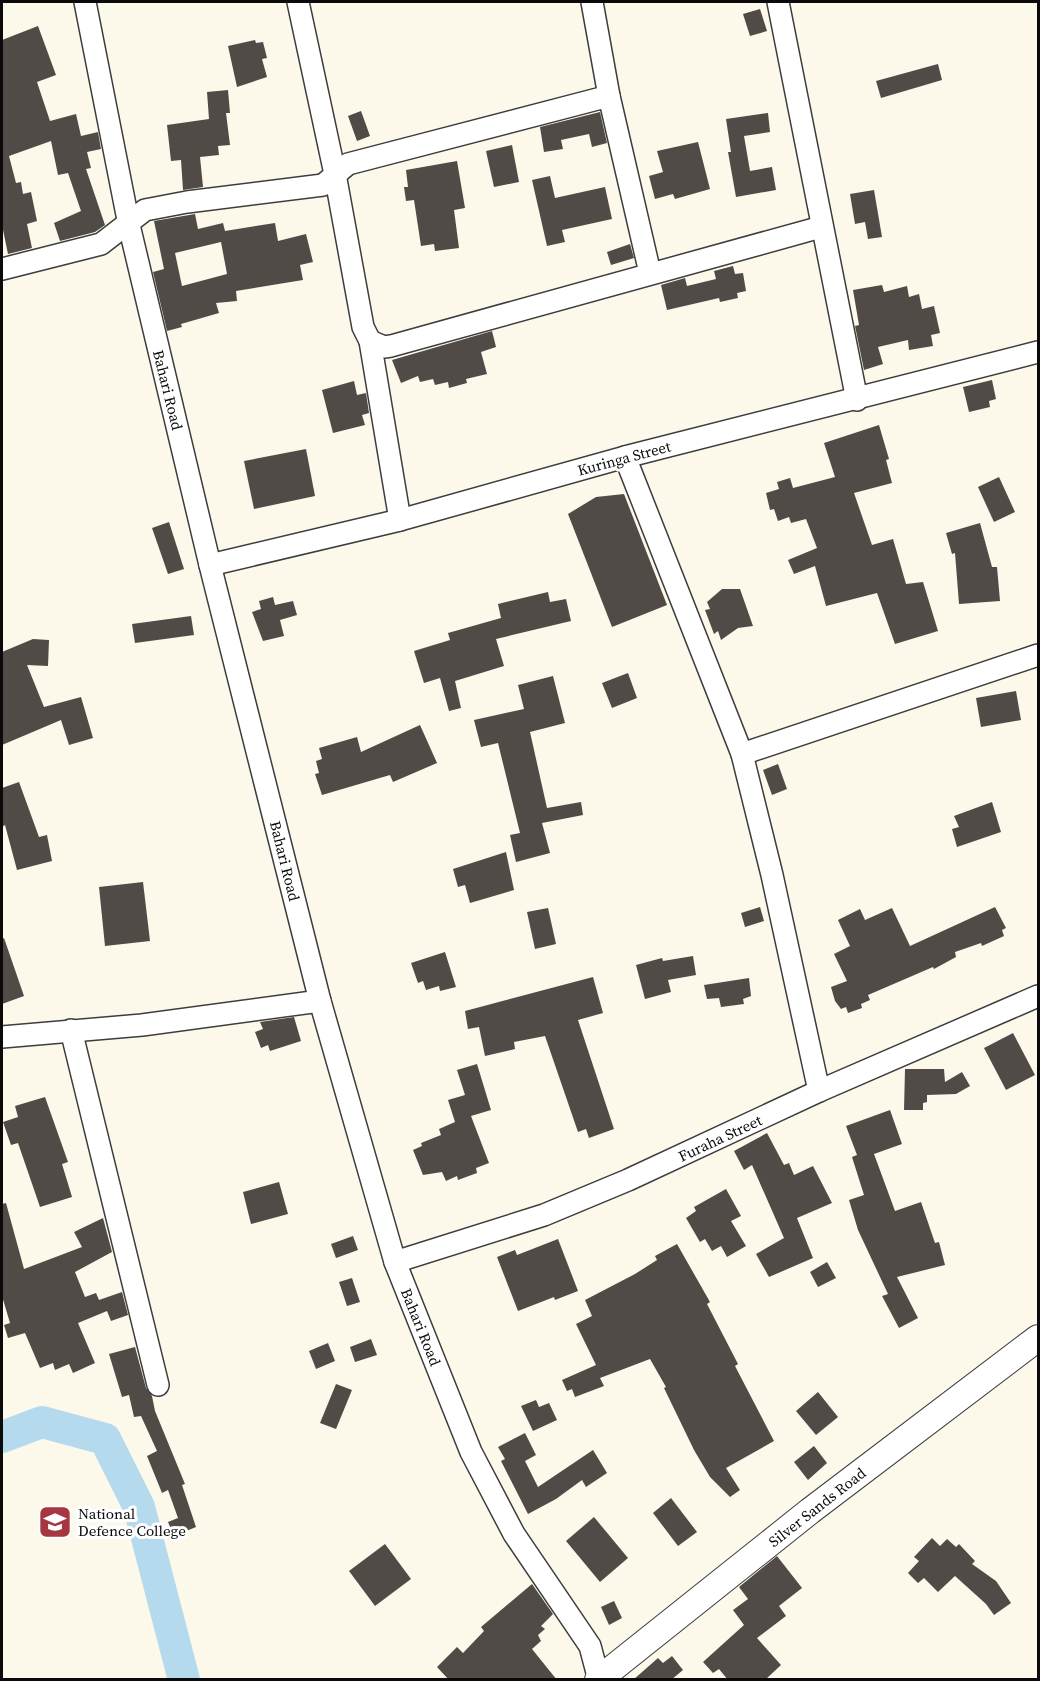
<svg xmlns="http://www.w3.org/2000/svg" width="1040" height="1681" font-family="'Source Serif 4',serif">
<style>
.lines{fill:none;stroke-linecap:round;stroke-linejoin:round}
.river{stroke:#b5daed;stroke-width:32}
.building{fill:#514b48;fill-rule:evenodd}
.minor-casing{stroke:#3d3d3d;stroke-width:24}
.tertiary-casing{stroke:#3d3d3d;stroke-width:28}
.minor{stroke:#fff;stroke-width:21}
.tertiary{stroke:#fff;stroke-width:26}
.labels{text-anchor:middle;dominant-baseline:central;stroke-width:6;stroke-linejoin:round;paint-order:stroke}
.street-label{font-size:15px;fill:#0a0a0a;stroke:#fff}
.poi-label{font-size:15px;fill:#0a0a0a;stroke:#fff;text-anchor:start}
</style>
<rect width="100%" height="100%" fill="#fcf8ea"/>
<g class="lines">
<path class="river" d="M2 1437 42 1422 105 1439 139 1507 184 1680"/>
</g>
<g class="building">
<path d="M760 9 767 31 750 36 743 14Z"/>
<path d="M38 26 56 75 37 82 50 121 76 114 81 136 98 132 101 149 87 152 91 168 86 169 105 225 95 232 60 241 54 223 81 211 68 173 58 175 51 141 9 156 16 183 21 182 23 194 31 192 37 221 27 224 32 248 8 254 2 225V40Z"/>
<path d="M255 40 256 43 263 42 267 58 262 59 267 77 237 87 228 46Z"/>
<path d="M938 64 942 80 881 98 876 81Z"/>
<path d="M228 90 230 113H226L230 145 218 146 219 155 200 157 203 187 183 190 181 160 171 161 167 125 209 119 207 92Z"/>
<path d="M361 111 370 136 357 141 348 116Z"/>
<path d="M600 112 607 143 592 147 589 134 561 140 563 149 544 152 540 127Z"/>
<path d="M768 113 770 132 744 136 750 171 772 167 776 190 736 197 728 152H731L726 119Z"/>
<path d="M698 142 710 189 675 199 673 194 655 199 649 176 663 172 657 151Z"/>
<path d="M512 145 519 182 494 187 486 151Z"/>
<path d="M457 161 465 208 454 210 459 248 435 251 434 244 421 246 414 200 406 201 404 187H408L406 170Z"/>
<path d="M550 176 555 198 605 187 612 219 562 230 565 242 547 246 532 180Z"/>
<path d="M874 190 882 237 868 239 865 222 855 224 850 194Z"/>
<path d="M195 214 198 229 223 223 225 231 275 223 278 241 306 234 313 262 300 265 303 280 236 291 237 301 216 303 219 313 181 324 182 327 167 331 153 272 164 269 154 221ZM221 242 227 274 182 286 175 253Z"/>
<path d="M630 244 634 258 611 265 607 252Z"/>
<path d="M733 266 735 274 743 273 746 291 737 293 738 298 720 302 719 298 667 310 661 285 685 278 687 286 716 279 714 271Z"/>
<path d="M882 285 884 292 907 286 909 297 919 294 922 309 934 306 940 333 931 335 933 346 909 350 908 340 878 347 883 364 864 370 855 326 859 325 853 290Z"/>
<path d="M492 331 496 347 481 352 487 374 466 379 467 383 449 388 448 382 435 385 433 379 420 382 418 376 401 383 392 360Z"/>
<path d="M992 380 996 399 989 401 990 407 969 412 963 387Z"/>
<path d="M354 381 357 395 366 393 369 413 362 415 365 425 333 433 322 390Z"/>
<path d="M879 425 889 459 886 460 892 483 854 493 872 545 893 539 906 584 923 582 938 631 895 644 877 593 826 606 815 566 794 574 788 560 817 548 806 519 791 523 789 517 778 521 774 509 770 510 766 493 779 489 777 482 790 478 793 488 835 477 824 443Z"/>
<path d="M306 449 315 496 254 509 244 461Z"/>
<path d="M999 477 1015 512 994 522 978 487Z"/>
<path d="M624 494 667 605 612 627 568 514 596 497Z"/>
<path d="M169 522 184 569 168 574 152 528Z"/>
<path d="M980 523 992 567H997L1000 601 959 604 955 553 952 554 946 533Z"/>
<path d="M722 589H740L753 626 738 628 721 640 718 631 714 634 705 610 710 609 707 602Z"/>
<path d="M548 592 550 602 566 599 571 621 496 639 504 666 455 681 461 708 449 711 440 678 424 683 414 651 450 640 448 633 501 618 498 604Z"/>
<path d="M273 597 275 605 293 601 297 615 280 620 284 636 263 641 252 612 261 609 259 601Z"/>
<path d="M191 616 194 635 135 643 132 624Z"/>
<path d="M33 639 49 640 48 666 27 665 44 707 81 697 93 738 69 745 61 720 2 745V652Z"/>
<path d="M628 673 637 698 612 708 602 683Z"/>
<path d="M553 676 565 723 530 732 547 808 581 802 583 815 542 823 550 853 516 862 510 835 520 833 498 743 481 747 474 720 524 709 518 685Z"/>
<path d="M1016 691 1021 720 981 727 976 698Z"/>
<path d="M420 725 437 763 393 782 390 775 322 795 315 774 319 773 316 761 322 759 319 748 357 737 361 752Z"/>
<path d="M778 764 787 789 772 795 763 770Z"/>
<path d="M19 782 39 837 47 835 52 861 17 870 5 825 2 827V788Z"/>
<path d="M992 802 1001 832 957 847 952 829 959 827 954 816Z"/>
<path d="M506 852 514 890 470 903 465 885 458 887 453 869Z"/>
<path d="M143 882 150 941 105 946 99 887Z"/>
<path d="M760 907 764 921 745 927 741 913Z"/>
<path d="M995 907 1006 928 1002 930 1004 936 982 946 981 943 955 952 956 957 934 969 933 967 868 995 870 1000 861 1004 862 1008 848 1013 846 1007 841 1009 835 1001 831 987 847 981 834 954 850 946 838 920 860 909 865 920 892 908 910 946Z"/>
<path d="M548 908 556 944 535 949 527 912Z"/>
<path d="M4 938 24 996 2 1004V939Z"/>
<path d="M445 952 456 987 440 991 439 986 426 990 423 981 418 983 411 963Z"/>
<path d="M693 956 696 975 668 980 671 992 645 999 636 965 662 958 663 961Z"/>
<path d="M593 977 603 1013 578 1020 614 1129 589 1138 586 1129 578 1132 545 1036 514 1042 515 1049 485 1056 479 1027 468 1029 465 1011Z"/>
<path d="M749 978 751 996 743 999 744 1004 721 1007 719 998 707 999 704 985Z"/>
<path d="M294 1017 301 1041 270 1051 268 1045 261 1048 255 1032 263 1029 260 1022Z"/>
<path d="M1013 1033 1035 1075 1006 1090 984 1048Z"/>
<path d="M477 1064 491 1110 471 1116 489 1163 476 1168 477 1173 458 1180 457 1176 446 1181 442 1172 423 1175 413 1150 422 1146 421 1143 441 1135 439 1129 455 1122 448 1100 465 1095 457 1070Z"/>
<path d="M905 1069H944L945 1082 962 1072 970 1086 956 1094 927 1095V1102L923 1103V1110H904Z"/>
<path d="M45 1097 68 1162 62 1164 72 1197 40 1207 18 1143 11 1145 3 1122 18 1117 15 1106Z"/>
<path d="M890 1110 902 1144 874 1154 895 1211 921 1202 935 1243 939 1242 945 1265 897 1277 918 1318 899 1328 882 1296 888 1294 858 1230 849 1200 864 1195 852 1157 857 1155 846 1126Z"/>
<path d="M767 1133 784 1165 789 1163 794 1175 813 1166 832 1203 797 1218 813 1258 769 1277 756 1254 784 1238 752 1165 744 1170 734 1151Z"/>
<path d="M279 1182 288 1214 251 1224 243 1192Z"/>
<path d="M726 1189 741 1216 731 1221 746 1246 727 1257 721 1246 712 1251 705 1239 700 1242 686 1218 696 1211 694 1207Z"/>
<path d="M6 1203 24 1269 82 1247 74 1232 103 1218 112 1252 75 1272 85 1297 96 1293 99 1300 122 1292 128 1315 111 1321 107 1311 78 1323 95 1363 73 1373 69 1364 55 1370 53 1363 40 1368 25 1333 8 1338 4 1325 10 1323 2 1296V1204Z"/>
<path d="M353 1236 358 1250 336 1258 331 1244Z"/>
<path d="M558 1239 578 1291 555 1300 554 1297 518 1311 497 1257 515 1250 517 1255Z"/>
<path d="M677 1244 710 1302 707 1304 738 1364 735 1366 774 1441 726 1468 740 1490 730 1497 710 1477 694 1450 664 1388 666 1387 650 1359 600 1378 604 1386 575 1397 572 1389 567 1391 562 1380 596 1365 576 1324 592 1316 585 1300 635 1274 657 1260 655 1256Z"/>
<path d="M827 1262 836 1278 818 1287 810 1272Z"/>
<path d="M352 1278 360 1302 347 1306 339 1282Z"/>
<path d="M371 1339 377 1355 355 1362 350 1347Z"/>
<path d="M328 1343 335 1361 316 1369 309 1351Z"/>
<path d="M135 1347 146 1388 152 1396 155 1411 185 1484 182 1485 196 1527 174 1536 168 1522 178 1518 168 1490 162 1493 147 1456 157 1451 141 1416 134 1417 129 1395 122 1397 109 1354Z"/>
<path d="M336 1384 352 1390 336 1429 320 1423Z"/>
<path d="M818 1392 838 1417 816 1435 796 1411Z"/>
<path d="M536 1400 539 1407 549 1403 557 1420 533 1431 521 1406Z"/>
<path d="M525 1433 536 1455 525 1461 538 1487 593 1450 607 1473 586 1487 582 1480 556 1499 528 1514 501 1461 505 1459 498 1447Z"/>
<path d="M814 1446 827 1463 808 1480 794 1462Z"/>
<path d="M671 1498 697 1532 678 1546 653 1513Z"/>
<path d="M594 1517 628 1558 600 1582 566 1541Z"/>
<path d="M932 1538 940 1546 947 1539 956 1547 959 1544 975 1561 972 1564 996 1581 1011 1603 994 1615 986 1604 955 1576 938 1592 924 1578 918 1583 908 1573 919 1561 914 1557Z"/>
<path d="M385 1544 411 1579 375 1606 349 1571Z"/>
<path d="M777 1556 802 1588 779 1606 786 1616 757 1638 781 1665 765 1680H728L719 1669 713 1673 703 1662 744 1625 733 1610 748 1599 739 1587Z"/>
<path d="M532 1584 553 1614 541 1626 545 1629 538 1635 541 1641 532 1649 557 1680H449L437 1667 457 1647 463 1653 484 1631 481 1627Z"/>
<path d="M614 1601 622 1618 609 1625 601 1607Z"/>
<path d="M672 1656 683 1670 671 1680H633L658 1658 663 1663Z"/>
</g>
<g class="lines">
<defs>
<g id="minor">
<path d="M85 2 129 225 210 565 320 1001 395 1262 471 1452 514 1534 590 1646 599 1680"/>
<path d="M298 2 335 174 363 327 370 341 400 520"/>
<path d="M592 2 609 96 650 273"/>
<path d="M778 2 857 400"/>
<path d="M2 269 101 244 145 210 187 202 323 185 348 164 609 96"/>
<path d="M370 341 384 347 391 346 821 227"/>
<path d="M625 457 742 754 772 875 819 1091"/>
<path d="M210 565 400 520 625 457 1038 352"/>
<path d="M742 754 1038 655"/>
<path d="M71 1030 158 1385"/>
<path d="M2 1037 142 1025 320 1001"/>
<path d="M395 1262 544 1215 628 1180 819 1091 1038 996"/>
</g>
<path id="tertiary" d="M598 1680 810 1511 1038 1338"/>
</defs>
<use href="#minor" class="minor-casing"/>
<use href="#tertiary" class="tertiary-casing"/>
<use href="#minor" class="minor"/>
<use href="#tertiary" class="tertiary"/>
</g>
<defs>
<symbol id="school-square" viewBox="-11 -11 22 22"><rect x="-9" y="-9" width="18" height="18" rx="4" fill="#a63640" stroke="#fff"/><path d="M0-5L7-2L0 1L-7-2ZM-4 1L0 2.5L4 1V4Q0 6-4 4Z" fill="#fff"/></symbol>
</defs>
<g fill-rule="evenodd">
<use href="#school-square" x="36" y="1503" width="38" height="38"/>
</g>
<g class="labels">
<g class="street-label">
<text transform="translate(168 390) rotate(76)">Bahari Road</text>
<text transform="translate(624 458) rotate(-15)">Kuringa Street</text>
<text transform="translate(285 861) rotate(76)">Bahari Road</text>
<text transform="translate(720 1138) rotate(-25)">Furaha Street</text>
<text transform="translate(421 1327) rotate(68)">Bahari Road</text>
<text transform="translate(817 1507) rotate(-38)">Silver Sands Road</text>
</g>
<g class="poi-label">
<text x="78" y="1513">National<tspan x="78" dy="17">Defence College</tspan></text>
</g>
</g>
<rect width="1040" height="1681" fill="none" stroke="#0a0a0a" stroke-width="6"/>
</svg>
